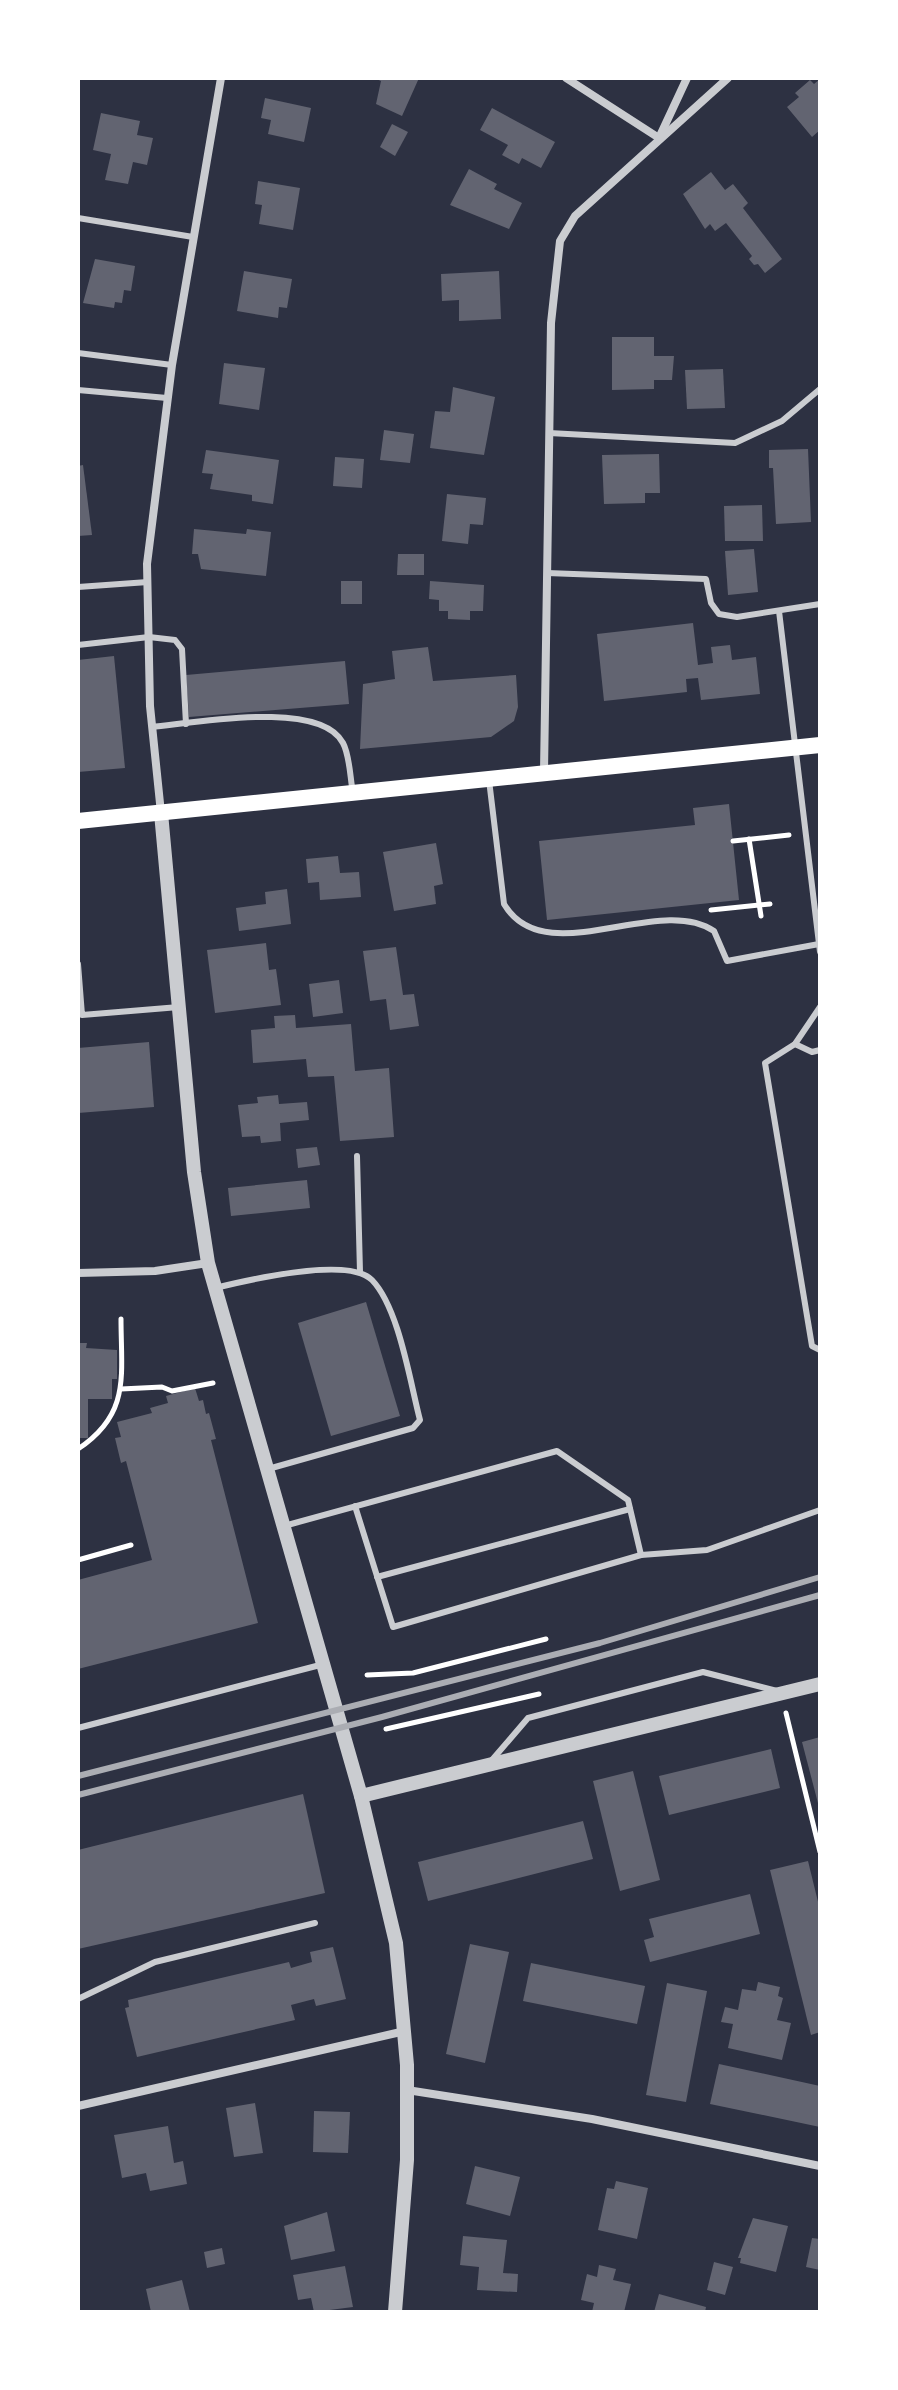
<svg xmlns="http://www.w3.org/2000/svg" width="898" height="2390" font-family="Barlow,sans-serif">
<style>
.building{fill:#626471}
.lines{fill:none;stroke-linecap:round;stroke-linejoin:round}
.path{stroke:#fff;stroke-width:5}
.service{stroke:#caccd0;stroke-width:6}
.minor{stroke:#caccd0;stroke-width:8}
.tertiary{stroke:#caccd0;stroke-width:14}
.secondary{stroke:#fff;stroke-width:16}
.rail{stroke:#abadb3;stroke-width:6}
</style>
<rect width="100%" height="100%" fill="#2d3142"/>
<g class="building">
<path d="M374 78H419L402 116 376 104 381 81Z"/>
<path d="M820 79V130L812 137 787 107 799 97 795 93 810 80 814 84Z"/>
<path d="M265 98 311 108 304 142 268 134 271 120 261 118Z"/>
<path d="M492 108 555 142 541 168 522 158 519 164 502 155 508 145 480 130Z"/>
<path d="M101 113 140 121 137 135 153 138 147 165 133 162 128 184 105 180 111 154 93 150Z"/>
<path d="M392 124 408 132 395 156 380 147Z"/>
<path d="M469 169 497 184 494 189 522 203 509 229 450 205Z"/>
<path d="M711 172 725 190 733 184 748 203 743 208 782 259 765 273 758 264 754 265 749 259 752 256 726 223 715 231 710 224 705 229 683 194Z"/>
<path d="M258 181 300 188 293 230 259 224 262 205 255 204Z"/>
<path d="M95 259 135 266 131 291 124 290 122 303 115 302 114 308 83 303Z"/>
<path d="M244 271 292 279 287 308 279 307 278 318 237 311Z"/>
<path d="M499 271 501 319 459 321V300L442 301 441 274Z"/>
<path d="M612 337H654V356H674L672 380H654V389L612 390Z"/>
<path d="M224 363 265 368 259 410 219 404Z"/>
<path d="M723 369 725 408 687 409 685 370Z"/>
<path d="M453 387 495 397 484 455 430 448 435 411 450 412Z"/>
<path d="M384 430 414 434 410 463 380 460Z"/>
<path d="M808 449 811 522 776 524 773 468H769V450Z"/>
<path d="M206 450 279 460 273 504 252 501V495L210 489 213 474 202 473Z"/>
<path d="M659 454 660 493H645V503L604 504 602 455Z"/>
<path d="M335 457 364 459 362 488 333 486Z"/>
<path d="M83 465 92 535 78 536V466Z"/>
<path d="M447 494 486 498 483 525 470 524 468 544 442 541Z"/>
<path d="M762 505 763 541H725L724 506Z"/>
<path d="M194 529 246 534 247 529 271 532 266 576 201 569 198 554H192Z"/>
<path d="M754 549 758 592 728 595 725 551Z"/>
<path d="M398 554H424V575H397Z"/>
<rect x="341" y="581" width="21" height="23"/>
<path d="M430 581 484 585 483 611H470V620L448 619V611H439V600L429 599Z"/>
<path d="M693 623 698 665 713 663 711 647 730 645 732 660 756 657 760 694 701 700 698 678 686 679 687 692 604 701 597 634Z"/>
<path d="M428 647 433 681 516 675 518 707 514 721 491 737 360 749 363 684 395 679 392 651Z"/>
<path d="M114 656 125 768 78 772V660Z"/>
<path d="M345 661 349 704 189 717 186 675Z"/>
<path d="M729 804 739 900 547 920 539 841 695 825 693 808Z"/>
<path d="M436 843 443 884 434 886 436 904 394 911 383 852Z"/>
<path d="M338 856 340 873 359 872 361 897 320 900 319 882 308 883 306 859Z"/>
<path d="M287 889 291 924 239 931 236 908 266 904 265 892Z"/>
<path d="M266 943 269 970 276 969 281 1005 215 1013 207 950Z"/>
<path d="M396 947 403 995 414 994 419 1026 390 1030 386 999 370 1001 363 951Z"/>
<path d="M339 980 343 1013 313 1017 309 984Z"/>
<path d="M295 1015 296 1028 351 1024 355 1071 389 1068 394 1137 340 1141 334 1076 308 1077 306 1059 253 1063 251 1030 275 1028 274 1016Z"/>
<path d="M149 1042 154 1107 78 1113V1048Z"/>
<path d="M278 1095 279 1104 307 1102 309 1120 280 1123 281 1141 261 1143 260 1136 242 1137 238 1105 258 1103 257 1097Z"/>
<path d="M317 1147 320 1165 298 1168 296 1149Z"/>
<path d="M307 1180 310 1208 231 1216 228 1188Z"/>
<path d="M366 1302 400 1416 331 1436 298 1323Z"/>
<path d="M78 1343H87L86 1348 117 1350V1379H112V1399H88V1438H78Z"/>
<path d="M195 1388 199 1401 203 1400 206 1414 209 1413 216 1439 211 1440 258 1623 78 1669V1580L152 1560 126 1461 121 1463 115 1438 121 1437 117 1422 152 1413 150 1408 168 1403 166 1396Z"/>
<path d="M820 1737V1807H819L802 1742Z"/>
<path d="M771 1749 780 1788 669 1815 659 1776Z"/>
<path d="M633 1771 660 1880 620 1891 593 1781Z"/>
<path d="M303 1794 325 1893 78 1949V1850Z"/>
<path d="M583 1821 593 1859 428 1901 418 1862Z"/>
<path d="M808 1861 820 1910V2032L811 2035 770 1870Z"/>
<path d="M750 1894 760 1934 650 1962 644 1940 654 1937 649 1919Z"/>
<path d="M470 1944 509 1952 485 2063 446 2054Z"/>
<path d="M333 1947 346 1999 316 2006 314 1999 291 2005 295 2020 137 2057 125 2008 129 2007 128 2000 289 1962 291 1968 312 1962 310 1952Z"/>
<path d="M531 1963 645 1986 637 2024 523 2001Z"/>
<path d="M758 1982 780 1987 778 1996 783 1998 777 2020 791 2023 782 2060 728 2048 733 2024 721 2022 725 2007 738 2010 742 1989 756 1991Z"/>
<path d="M667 1983 707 1991 686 2102 646 2095Z"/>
<path d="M719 2064 820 2086V2127L710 2104Z"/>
<path d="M255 2103 263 2153 234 2157 226 2108Z"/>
<path d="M314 2111 350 2112 348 2153 313 2152Z"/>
<path d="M168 2126 174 2163 183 2161 187 2184 150 2191 146 2173 122 2178 114 2135Z"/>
<path d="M475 2166 520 2177 510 2216 466 2204Z"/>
<path d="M616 2181 648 2188 637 2239 598 2230 607 2188 614 2189Z"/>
<path d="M327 2212 335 2251 291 2260 284 2226Z"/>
<path d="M753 2218 788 2226 776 2272 740 2263 741 2258H738Z"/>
<path d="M463 2236 507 2240 503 2273 518 2274 517 2292 477 2290 479 2267 460 2265Z"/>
<path d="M812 2238 820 2239V2270L806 2267Z"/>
<path d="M222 2248 225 2264 207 2268 204 2252Z"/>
<path d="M714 2262 733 2267 725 2295 707 2290Z"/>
<path d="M599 2265 616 2269 613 2280 631 2284 624 2312H592L594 2303 581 2300 587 2274 597 2277Z"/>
<path d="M345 2266 353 2307 314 2312 311 2298 298 2300 293 2275Z"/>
<path d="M182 2280 190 2312H151L146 2289Z"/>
<path d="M659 2294 706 2307 705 2312H654Z"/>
</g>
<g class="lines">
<g class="path">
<path d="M749 839 761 916"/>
<path d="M733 841 789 835"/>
<path d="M711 910 770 904"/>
<path d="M121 1389 162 1387 172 1391 213 1383"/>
<path d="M78 1449C131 1414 121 1375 121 1319"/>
<path d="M78 1560 131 1545"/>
<path d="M367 1675 413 1673 546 1639"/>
<path d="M786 1713 820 1852"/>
<path d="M386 1729 539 1694"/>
</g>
<g class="service">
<path d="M78 218 193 237"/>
<path d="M78 353 172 365"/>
<path d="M78 390 167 398"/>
<path d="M549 433 735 443 782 421 820 389"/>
<path d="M547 573 706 579 711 603 719 614 737 617 820 604"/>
<path d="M78 587 148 582"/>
<path d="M779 611 820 952"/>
<path d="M78 645 149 637 175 640 182 649 186 724"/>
<path d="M152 727C194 723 320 699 343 743 350 756 350 778 353 793"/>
<path d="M489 780 504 904C545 973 658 893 714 931L727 961 819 944"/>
<path d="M78 964 82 1015 179 1007"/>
<path d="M820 1007 795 1044 765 1063 812 1346 820 1350"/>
<path d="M795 1044 812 1052 820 1050"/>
<path d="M357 1156 360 1272"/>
<path d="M215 1288C248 1280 348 1256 372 1280 399 1308 410 1382 420 1420L413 1428 268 1469"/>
<path d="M355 1506 393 1627 641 1555 707 1550 820 1510"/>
<path d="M284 1526 557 1451 628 1500 641 1555"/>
<path d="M377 1577 630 1509"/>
<path d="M78 1728 324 1664"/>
<path d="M492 1760 528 1718 703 1672 777 1691"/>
<path d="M78 1999 155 1962 315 1923"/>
</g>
<g class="minor">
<path d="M566 78 659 138 687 78"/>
<path d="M544 772 551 323 560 241 575 216 728 78"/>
<path d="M161 813 150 706 147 564 172 365 221 78"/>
<path d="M78 1273 155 1271 208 1263"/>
<path d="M407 2090 592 2119 820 2166"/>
<path d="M78 2106 405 2031"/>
</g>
<g class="tertiary">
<path d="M161 813 194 1172 208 1263 361 1796 396 1943 407 2065V2160L395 2312"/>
<path d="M361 1796 820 1684"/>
</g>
<path class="secondary" d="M78 821 820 745"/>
<g class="rail">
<path d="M78 1776 600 1643 820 1577"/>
<path d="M78 1795 382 1717 820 1595"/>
</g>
</g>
<rect width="898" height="2390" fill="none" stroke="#ffffff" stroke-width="160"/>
</svg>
